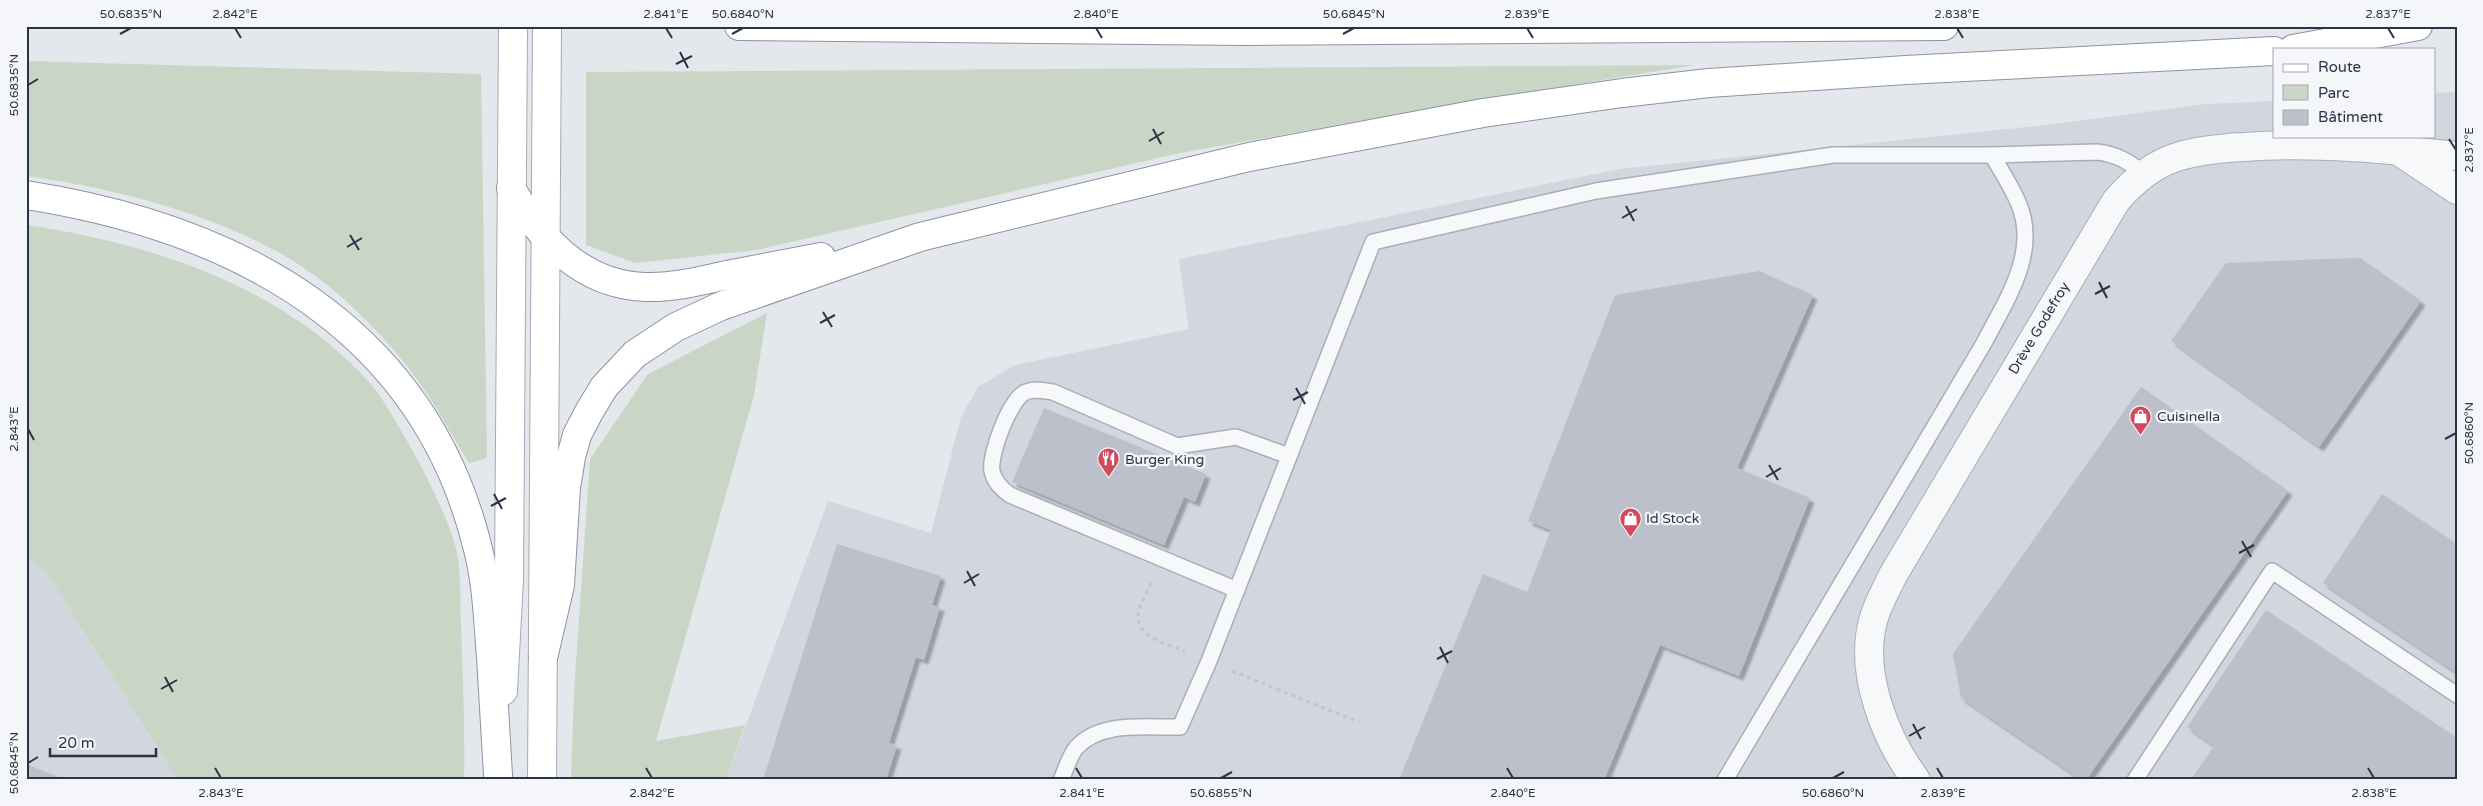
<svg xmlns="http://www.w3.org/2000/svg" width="2483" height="806" font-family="'Varela Round',sans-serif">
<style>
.built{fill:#d2d6de}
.green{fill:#c9d6c5}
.building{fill:#bbc0ca;filter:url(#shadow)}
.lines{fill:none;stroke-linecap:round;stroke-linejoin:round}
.service-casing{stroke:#a9aeb7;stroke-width:18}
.minor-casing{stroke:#a9aeb7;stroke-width:30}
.primary-casing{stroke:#a3abb8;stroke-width:30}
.motorway-casing{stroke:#8b94a3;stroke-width:30}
.path{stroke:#c2c5cb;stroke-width:3;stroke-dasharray:4 4;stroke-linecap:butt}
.service{stroke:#f7f8fa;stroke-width:15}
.minor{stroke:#f7f8fa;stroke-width:28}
.primary{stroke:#fff;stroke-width:28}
.motorway{stroke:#fff;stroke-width:28}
.ticks{fill:none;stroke:#2b3445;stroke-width:2}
.labels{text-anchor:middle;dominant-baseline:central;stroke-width:4.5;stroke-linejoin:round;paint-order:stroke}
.street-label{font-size:14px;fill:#2b3445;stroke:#f4f6f9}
.poi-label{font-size:14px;fill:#2b3445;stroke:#f4f6f9;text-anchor:start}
.neatline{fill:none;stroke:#2b3445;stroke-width:2}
.ticks-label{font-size:12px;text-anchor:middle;fill:#2b3445}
</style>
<defs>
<filter id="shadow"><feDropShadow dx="4.5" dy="4.5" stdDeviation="1" flood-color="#0004"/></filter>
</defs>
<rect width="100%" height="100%" fill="#e4e7ec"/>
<g class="built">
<path d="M2457 92V780H726L828 501 931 533 961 417 978 387 1015 365 1189 329 1179 259 1620 169 2046 125 2206 104 2274 101V136H2434V93Z"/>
<path d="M26 558 46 572 178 780H26Z"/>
</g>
<g class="green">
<path d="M26 61 481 74 487 458 469 463C448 429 429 392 403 361 375 327 341 293 304 268 228 217 116 188 26 176Z"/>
<path d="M1695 65 1468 102 1180 153 757 250 635 263 586 245V72Z"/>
<path d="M26 225C150 243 283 286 369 382 387 403 406 439 420 464 433 491 453 528 458 558 461 580 460 604 461 626 463 678 465 728 464 780H178L46 572 26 558Z"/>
<path d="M767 313 754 395 656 741 745 725 726 780H571L574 692 590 459 648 374Z"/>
</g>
<g class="building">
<path d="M2322 259 2360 258 2421 301 2319 447 2171 341 2226 263Z"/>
<path d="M1759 271 1813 295 1737 468 1810 498 1739 676 1660 645 1604 780H1399L1483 574 1527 592 1551 530 1528 521 1615 295Z"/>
<path d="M2141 387 2288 491 2086 780H2082L1961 698 1953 654Z"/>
<path d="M1044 408 1206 474 1195 502 1184 497 1164 545 1012 482Z"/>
<path d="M2382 494 2457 544V673L2323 583Z"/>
<path d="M837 544 941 576 932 605 940 607 924 660 916 657 889 743 897 745 886 780H763Z"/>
<path d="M2266 610 2457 738V780H2191L2214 746 2187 727Z"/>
<path d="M26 764 66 780H26Z"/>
</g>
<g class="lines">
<defs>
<g id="service">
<path d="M1237 590 1010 495C1002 489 994 482 992 471 989 455 1010 398 1026 392 1035 388 1044 391 1053 392L1177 446 1236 437 1289 456"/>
<path d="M1061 780C1066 769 1069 757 1076 748 1100 720 1147 728 1180 727L1209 661 1373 242 1596 191 1833 155H1992L2097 152C2116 154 2128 161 2143 173"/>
<path d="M1725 780 1984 343C2006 300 2040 252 2018 202 2011 186 2001 170 1992 155"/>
<path d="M2135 780 2272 571 2457 695"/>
</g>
<g id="minor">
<path d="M2400 152 2457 190"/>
<path d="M1916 780C1885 738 1859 673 1873 621 1877 605 1886 590 1893 575L2116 201C2133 181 2152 165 2177 157 2199 150 2222 148 2244 147 2315 142 2386 149 2457 156"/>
</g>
<g id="primary">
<path d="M503 691 509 579 513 26"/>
<path d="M542 780 547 26"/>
</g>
<g id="motorway">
<path d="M739 26 1246 31 1944 26"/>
<path d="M2293 49 2418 26"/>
<path d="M511 188C539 238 582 285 645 287 672 288 701 281 727 275 758 269 789 263 821 257"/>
<path d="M26 195C237 228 424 327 478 549 487 584 488 621 491 657 493 697 496 736 498 775"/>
<path d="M543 658 560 585 566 488 571 457 577 435 589 412 604 387 635 354 676 327 721 306 920 237 1249 157 1483 113 1622 93 1709 83 1906 70 2274 51"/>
</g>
</defs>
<use href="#service" class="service-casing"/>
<use href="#minor" class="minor-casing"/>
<use href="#primary" class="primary-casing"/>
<use href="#motorway" class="motorway-casing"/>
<g class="path">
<path d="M1151 583C1147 592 1139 605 1138 615 1136 637 1169 645 1185 651"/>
<path d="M1232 671 1359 722"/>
</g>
<use href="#service" class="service"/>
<use href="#minor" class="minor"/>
<use href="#primary" class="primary"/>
<use href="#motorway" class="motorway"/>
</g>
<path class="ticks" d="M235 28 241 38M666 28 672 38M1096 28 1102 38M1527 28 1533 38M1957 28 1963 38M2388 28 2394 38M120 34 131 28M732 34 743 28M1343 34 1354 28M680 52 688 68M676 64 692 56M28 85 38 79M1153 129 1161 144M2449 139 2456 150M1149 141 1164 132M1626 206 1634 221M1622 218 1637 209M350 235 359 250M347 247 362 238M2099 282 2107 298M2095 294 2110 286M823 312 832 327M820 323 835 315M1296 388 1305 404M1293 400 1308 392M28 429 34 440M2445 439 2456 433M1769 465 1778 480M1766 477 1781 468M494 494 502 509M491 506 506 498M2242 541 2251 557M2239 553 2254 545M967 571 975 586M964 583 979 574M1440 647 1448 663M1437 659 1452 651M165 677 173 692M161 689 177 680M1913 724 1921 739M1909 736 1925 727M28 763 38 757M215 768 221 778M646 768 652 778M1076 768 1082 778M1507 768 1513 778M1937 768 1943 778M2368 768 2374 778M1221 778 1232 772M1833 778 1844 772"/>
<defs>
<symbol id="shop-pin" viewBox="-11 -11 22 30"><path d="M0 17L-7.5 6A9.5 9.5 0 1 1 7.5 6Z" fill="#d1495b" stroke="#f4f6f9"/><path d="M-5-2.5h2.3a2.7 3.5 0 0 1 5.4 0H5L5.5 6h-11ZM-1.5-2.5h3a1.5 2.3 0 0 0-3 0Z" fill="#fff"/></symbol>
<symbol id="restaurant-pin" viewBox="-11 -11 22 30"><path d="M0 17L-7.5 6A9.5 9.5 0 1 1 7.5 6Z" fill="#d1495b" stroke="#f4f6f9"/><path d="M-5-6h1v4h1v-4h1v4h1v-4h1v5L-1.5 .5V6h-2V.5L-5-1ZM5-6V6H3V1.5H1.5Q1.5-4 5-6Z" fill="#fff"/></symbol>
</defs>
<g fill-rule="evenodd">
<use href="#shop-pin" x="2128" y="404" width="25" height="34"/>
<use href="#restaurant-pin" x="1096" y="446" width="25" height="34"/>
<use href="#shop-pin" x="1618" y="506" width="25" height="34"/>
</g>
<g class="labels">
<g class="street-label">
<text transform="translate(2039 328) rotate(-59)">Drève Godefroy</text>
</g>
<g class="poi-label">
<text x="2157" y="416">Cuisinella</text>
<text x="1125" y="459">Burger King</text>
<text x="1646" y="518">Id Stock</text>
</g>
</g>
<rect width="2483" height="806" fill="none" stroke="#f4f6f9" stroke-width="55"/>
<rect x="2273" y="48" width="162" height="90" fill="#f4f6f9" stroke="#a4a8b1"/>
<rect x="2283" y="64" width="25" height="8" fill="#ffffff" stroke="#a4a8b1"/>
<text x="2318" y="72" font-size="15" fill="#2b3445">Route</text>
<rect x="2283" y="85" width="25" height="15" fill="#c9d6c5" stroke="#a4a8b1"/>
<text x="2318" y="98" font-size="15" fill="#2b3445">Parc</text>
<rect x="2283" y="110" width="25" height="15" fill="#bbc0ca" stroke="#a4a8b1"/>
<text x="2318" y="122" font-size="15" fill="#2b3445">Bâtiment</text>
<path d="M50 748v8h106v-8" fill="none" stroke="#2b3445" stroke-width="2.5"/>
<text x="58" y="748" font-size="15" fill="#2b3445" stroke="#f4f6f9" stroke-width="4" paint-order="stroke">20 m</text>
<rect x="28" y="28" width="2428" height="750" class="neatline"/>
<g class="ticks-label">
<text x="131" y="18">50.6835°N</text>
<text x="235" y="18">2.842°E</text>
<text x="666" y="18">2.841°E</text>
<text x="743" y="18">50.6840°N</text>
<text x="1096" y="18">2.840°E</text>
<text x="1354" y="18">50.6845°N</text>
<text x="1527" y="18">2.839°E</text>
<text x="1957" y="18">2.838°E</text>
<text x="2388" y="18">2.837°E</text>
<text transform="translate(14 85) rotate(-90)" y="4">50.6835°N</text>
<text transform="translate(2469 150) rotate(-90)" y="4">2.837°E</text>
<text transform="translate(14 429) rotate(-90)" y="4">2.843°E</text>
<text transform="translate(2469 433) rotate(-90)" y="4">50.6860°N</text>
<text transform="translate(14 763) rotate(-90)" y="4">50.6845°N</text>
<text x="221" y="797">2.843°E</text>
<text x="652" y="797">2.842°E</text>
<text x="1082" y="797">2.841°E</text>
<text x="1221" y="797">50.6855°N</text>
<text x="1513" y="797">2.840°E</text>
<text x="1833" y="797">50.6860°N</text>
<text x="1943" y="797">2.839°E</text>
<text x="2374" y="797">2.838°E</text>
</g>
</svg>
